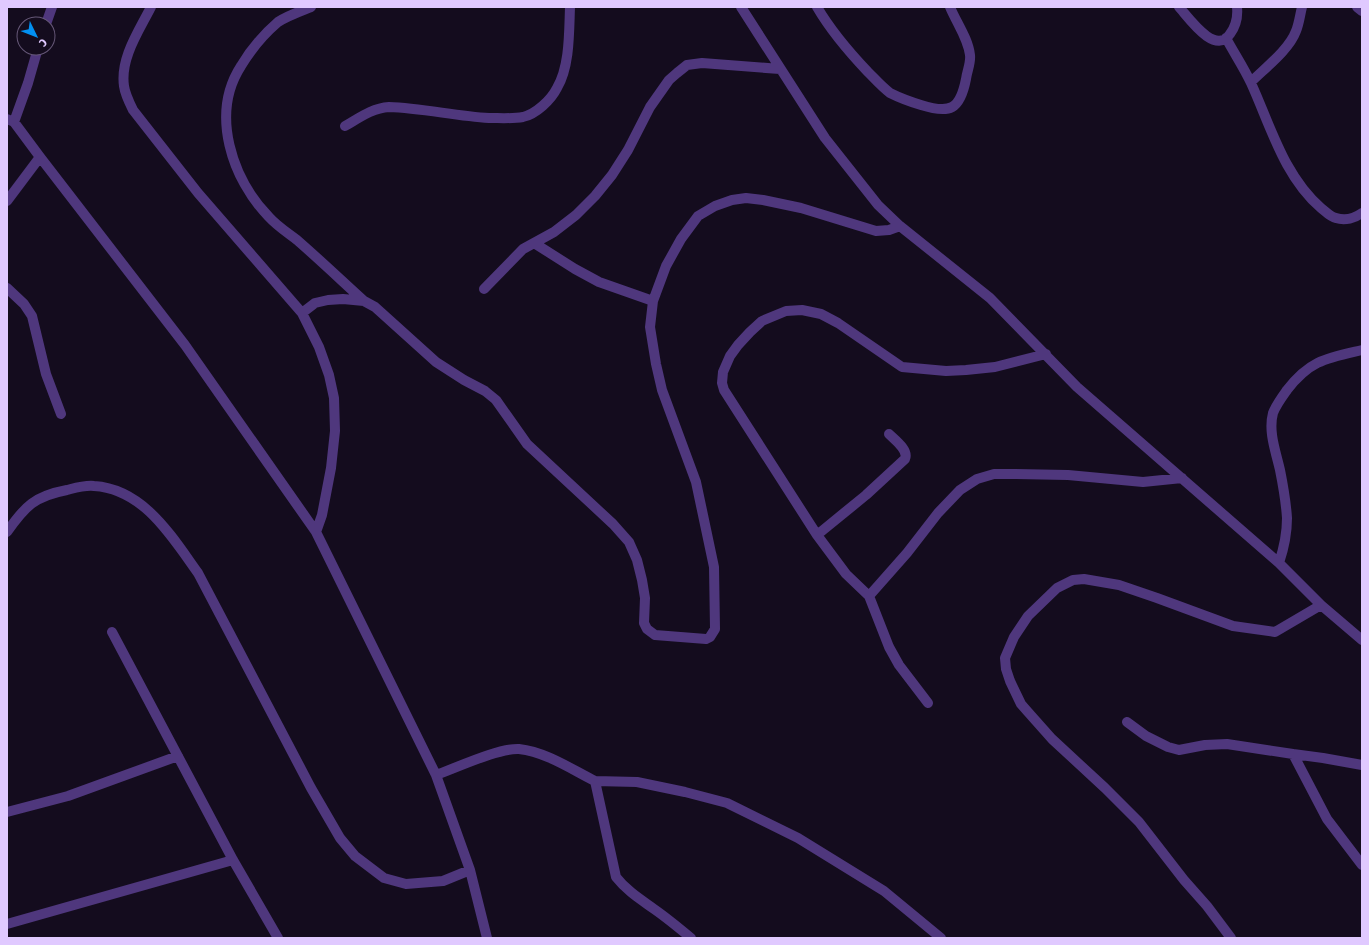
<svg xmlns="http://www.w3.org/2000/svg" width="1369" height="945" viewBox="0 0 1369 945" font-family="'Fira Sans Condensed',sans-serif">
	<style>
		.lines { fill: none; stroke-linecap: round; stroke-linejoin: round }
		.minor { stroke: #4f377d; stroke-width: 10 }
	</style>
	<rect width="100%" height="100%" fill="#140c1e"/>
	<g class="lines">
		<path class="minor" d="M151,7C139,31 120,58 124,86C125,94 129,102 133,110L198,193L302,313
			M311,7C301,11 287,16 278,22C264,34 250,51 241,66C210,114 232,179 269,217C277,226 288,233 297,240C320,260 342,281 364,301
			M741,7L825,138L878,205L900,226L990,298L1077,387L1279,563L1321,605L1362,640
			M817,7C831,31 849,52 868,72C875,79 882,87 890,93C900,98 911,102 921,105C950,114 960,110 966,79C967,71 971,63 970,55C968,38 956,22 950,7
			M1179,7C1189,18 1215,56 1230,34C1236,26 1238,17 1237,7
			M1357,7L1362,11
			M46,24L52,7
			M1226,38C1234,53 1244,68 1251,83C1271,127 1284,176 1321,208C1325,211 1330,217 1336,218C1345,221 1355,218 1362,213
			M1251,82C1265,68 1289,50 1296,31C1299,24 1300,15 1302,7
			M7,119L14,122L40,157L185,345L316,532L436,775L470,870L487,938
			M14,122L28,83L38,48
			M345,126C359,118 372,108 389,107C422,108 455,116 489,118C500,118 512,119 523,117C536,114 551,100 557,88C570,66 569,32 570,7
			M7,201L40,157
			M534,243L575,269L599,282L653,301
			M7,288L24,304L32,316L46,374L61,414
			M484,289L523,249L554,232L576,215L595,196L612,175L628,150L650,107L669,80L677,73L687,65L702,63L780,69
			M7,532C25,506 35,496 67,490C75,488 85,485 94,486C144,489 172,537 198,573L311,788L340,838L355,856L384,878L406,884L443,881L470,870
			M316,532L322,515L331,468L335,431L334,398L329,375L319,347L302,313L315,303L328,300L343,299L364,301L375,307L436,362L464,380L485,391L496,400L527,444L613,524L629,542L637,560L642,580L645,598L644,623L647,629L655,635L706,639L710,637L715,629L714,567L696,482L662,390L656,364L650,327L653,301L666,266L681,239L698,216L715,206L732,200L746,198L763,200L801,208L876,231L889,230L900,226
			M817,535L866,495L905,459C909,450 895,440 889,434
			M1279,563C1284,548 1287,534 1287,518C1286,503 1283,485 1280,470C1276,452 1268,432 1273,413C1276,405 1282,397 1287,390C1310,360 1327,358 1362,350
			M869,596L907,553L938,513L960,490L977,479L994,474H1015L1068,475L1143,482L1182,478
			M112,632L233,860L278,938
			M928,703L899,665L889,647L869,596L846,574L817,535L724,390L722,383L723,372L730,356L738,345L750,332L762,321L786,311L802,310L821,314L838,323L902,367L946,371L966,370L995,367L1046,354
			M1127,722L1146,736L1168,747L1179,750L1205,745L1227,744L1293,754L1327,819L1362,865
			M1293,754L1323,758L1362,765
			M436,775C456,768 498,748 519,749C546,752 571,769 595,781L616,877C627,891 640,899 654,909C667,918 679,928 691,938
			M595,781L637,782L685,792L727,803L798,838L884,891L941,938
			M7,812L68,796L178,756
			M7,924L233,860
			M1231,938L1207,906L1184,880L1139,822L1105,788L1052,739L1028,712L1021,704L1010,681L1006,669L1005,658L1014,637L1028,616L1057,588L1073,580L1084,579L1119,585L1157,598L1233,626L1275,632L1321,605"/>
	</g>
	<rect width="1369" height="945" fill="none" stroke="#e0c9ff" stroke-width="16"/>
	<g transform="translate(36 36) rotate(133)"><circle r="19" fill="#140c1e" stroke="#665878"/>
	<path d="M0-3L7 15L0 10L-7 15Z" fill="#0290f2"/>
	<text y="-6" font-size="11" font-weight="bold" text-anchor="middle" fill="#e0c9ff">С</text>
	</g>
</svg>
